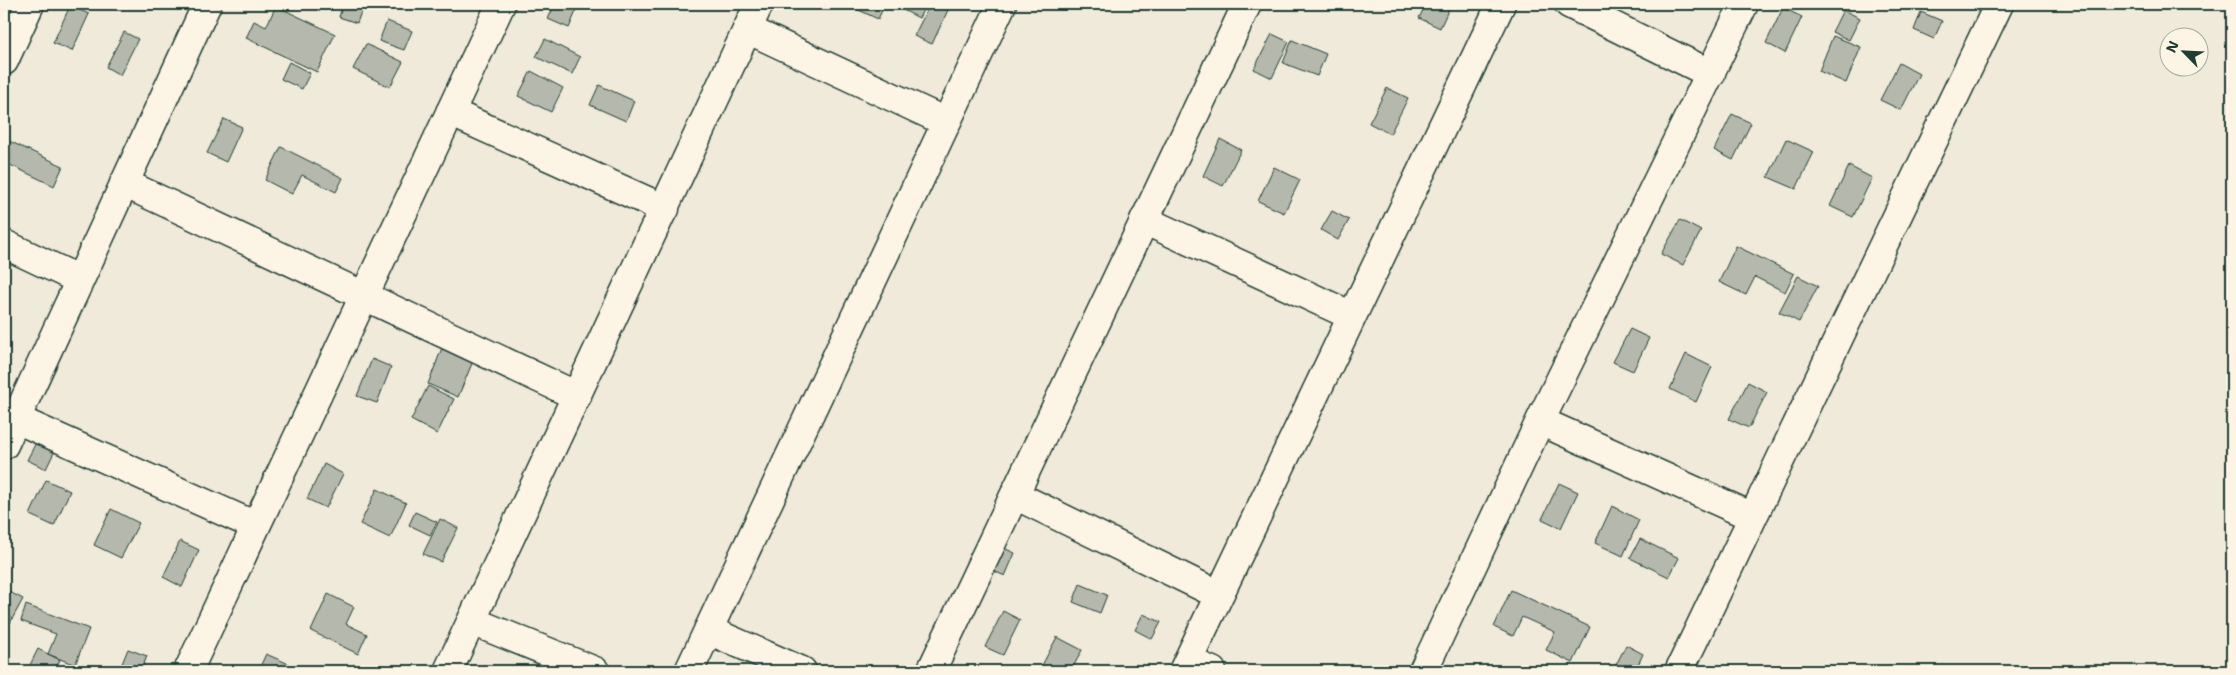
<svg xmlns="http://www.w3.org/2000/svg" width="2236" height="675" viewBox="0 0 2236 675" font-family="'Shantell Sans',sans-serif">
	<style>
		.building { fill: #b5b9ad; stroke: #1f3d34 }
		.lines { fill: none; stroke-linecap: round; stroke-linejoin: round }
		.street-casing { stroke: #1f3d34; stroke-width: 31 }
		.street { stroke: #fcf5e5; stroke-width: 28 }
	</style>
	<rect width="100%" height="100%" fill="#efeada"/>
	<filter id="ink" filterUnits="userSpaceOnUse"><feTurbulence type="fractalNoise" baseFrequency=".02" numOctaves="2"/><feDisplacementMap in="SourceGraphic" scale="10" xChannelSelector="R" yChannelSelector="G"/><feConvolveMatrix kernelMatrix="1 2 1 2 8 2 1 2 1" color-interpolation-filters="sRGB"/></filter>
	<g filter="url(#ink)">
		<path class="building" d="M343,4L363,6L357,23L339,17Z
			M555,4H564L577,9L569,28L548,19Z
			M851,4H885L878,19L850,6Z
			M891,4H926L919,18Z
			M930,4H936L948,10L932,44L914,36Z
			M1426,4H1451L1440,28L1419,18Z
			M70,6L89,14L72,51L53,43Z
			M276,6L335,34L317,72L246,38L254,21L266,27Z
			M1783,8L1802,17L1785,53L1766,43Z
			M1843,10L1860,18L1849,40L1832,32Z
			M1921,12L1942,21L1934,39L1914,30Z
			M387,21L412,31L404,50L379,41Z
			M124,32L138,39L120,75L106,67Z
			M1272,34L1289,42L1272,78L1254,69Z
			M1833,36L1861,47L1846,83L1819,71Z
			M545,39L580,57L572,74L536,57Z
			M1292,40L1326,54L1317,76L1283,63Z
			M366,44L403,62L390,87L353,69Z
			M289,62L310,73L302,89L281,79Z
			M1899,63L1919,74L1901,110L1880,100Z
			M531,71L563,88L551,112L518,96Z
			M599,85L634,101L626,121L590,105Z
			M1387,88L1408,98L1390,134L1369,123Z
			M1732,114L1751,123L1733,160L1714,150Z
			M224,119L242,127L226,162L207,153Z
			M1220,139L1241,150L1223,186L1203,176Z
			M1786,139L1814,152L1796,189L1768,177Z
			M9,141L63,166L54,186L4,162V152Z
			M281,147L343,178L336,192L302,175L292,194L265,180Z
			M1849,166L1872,178L1853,217L1830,206Z
			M1274,167L1300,180L1284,213L1258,201Z
			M1332,211L1349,220L1338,240L1321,230Z
			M1680,220L1701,231L1683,265L1661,254Z
			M1736,246L1794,274L1785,292L1755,277L1746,295L1719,282Z
			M1798,276L1818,286L1799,322L1779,312Z
			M1630,329L1649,338L1633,371L1613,362Z
			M442,348L473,361L458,397L428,384Z
			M1686,354L1712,367L1696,402L1670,389Z
			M372,359L391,367L377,403L357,396Z
			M1748,382L1767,392L1749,428L1729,419Z
			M428,386L454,399L437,434L411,420Z
			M42,431L60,440L46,469L27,460Z
			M324,464L343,474L326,508L307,499Z
			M46,480L70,491L54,526L30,515Z
			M1559,483L1578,492L1561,528L1542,519Z
			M377,489L406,503L390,538L360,524Z
			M1612,506L1639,520L1623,556L1595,543Z
			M111,509L139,523L121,558L94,545Z
			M415,512L437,522L430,535L409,525Z
			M440,519L458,528L441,562L423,554Z
			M1640,539L1679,558L1669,577L1630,558Z
			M180,541L199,550L182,587L163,577Z
			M999,546L1015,553L1005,576L989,569Z
			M1080,584L1107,595L1100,613L1073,602Z
			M4,589L23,599L4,634Z
			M1511,590L1590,627L1573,663L1546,650L1555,632L1522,617L1513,636L1494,627Z
			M328,594L354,607L346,624L367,634L358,654L311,631Z
			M26,605L89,629L75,665L48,654L56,634L21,621Z
			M1003,611L1020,620L1003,655L985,647Z
			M1143,614L1161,622L1152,639L1135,630Z
			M1057,637L1082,650L1071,671H1039Z
			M1626,645L1643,654L1635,671H1613Z
			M38,649L60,660L54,671H27Z
			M128,649L147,656L141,671H119Z
			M266,654L289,664L286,671H258Z"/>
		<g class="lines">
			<g class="street-casing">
				<path id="street" d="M1569,4L1711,74
					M747,29L946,122
					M4,61L30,4
					M450,112L665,209
					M124,183L577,396
					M1144,220L1352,316
					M4,244L80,280
					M16,419L256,526
					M1540,421L1753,517
					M4,445L207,4
					M1015,495L1219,595
					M472,621L595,671
					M708,630L802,671
					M1188,661L1212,671
					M188,671L501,4
					M448,671L759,4
					M689,671L1002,4
					M931,671L1247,4
					M1183,671L1501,4
					M1423,671L1540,421L1744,4
					M1679,671L1999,4"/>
			</g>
			<use href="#street" class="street"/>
		</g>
	</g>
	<rect width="2236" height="675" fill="none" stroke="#fcf5e5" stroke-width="20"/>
	<rect x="10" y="10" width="2216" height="655" fill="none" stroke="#1f3d34" stroke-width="2" filter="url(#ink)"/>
	<g transform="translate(2184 52) rotate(294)"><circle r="24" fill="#fcf5e5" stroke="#a4ab9e"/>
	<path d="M0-4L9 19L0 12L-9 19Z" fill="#1f3d34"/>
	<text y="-8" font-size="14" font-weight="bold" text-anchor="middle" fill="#1f3d34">N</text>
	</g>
</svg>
